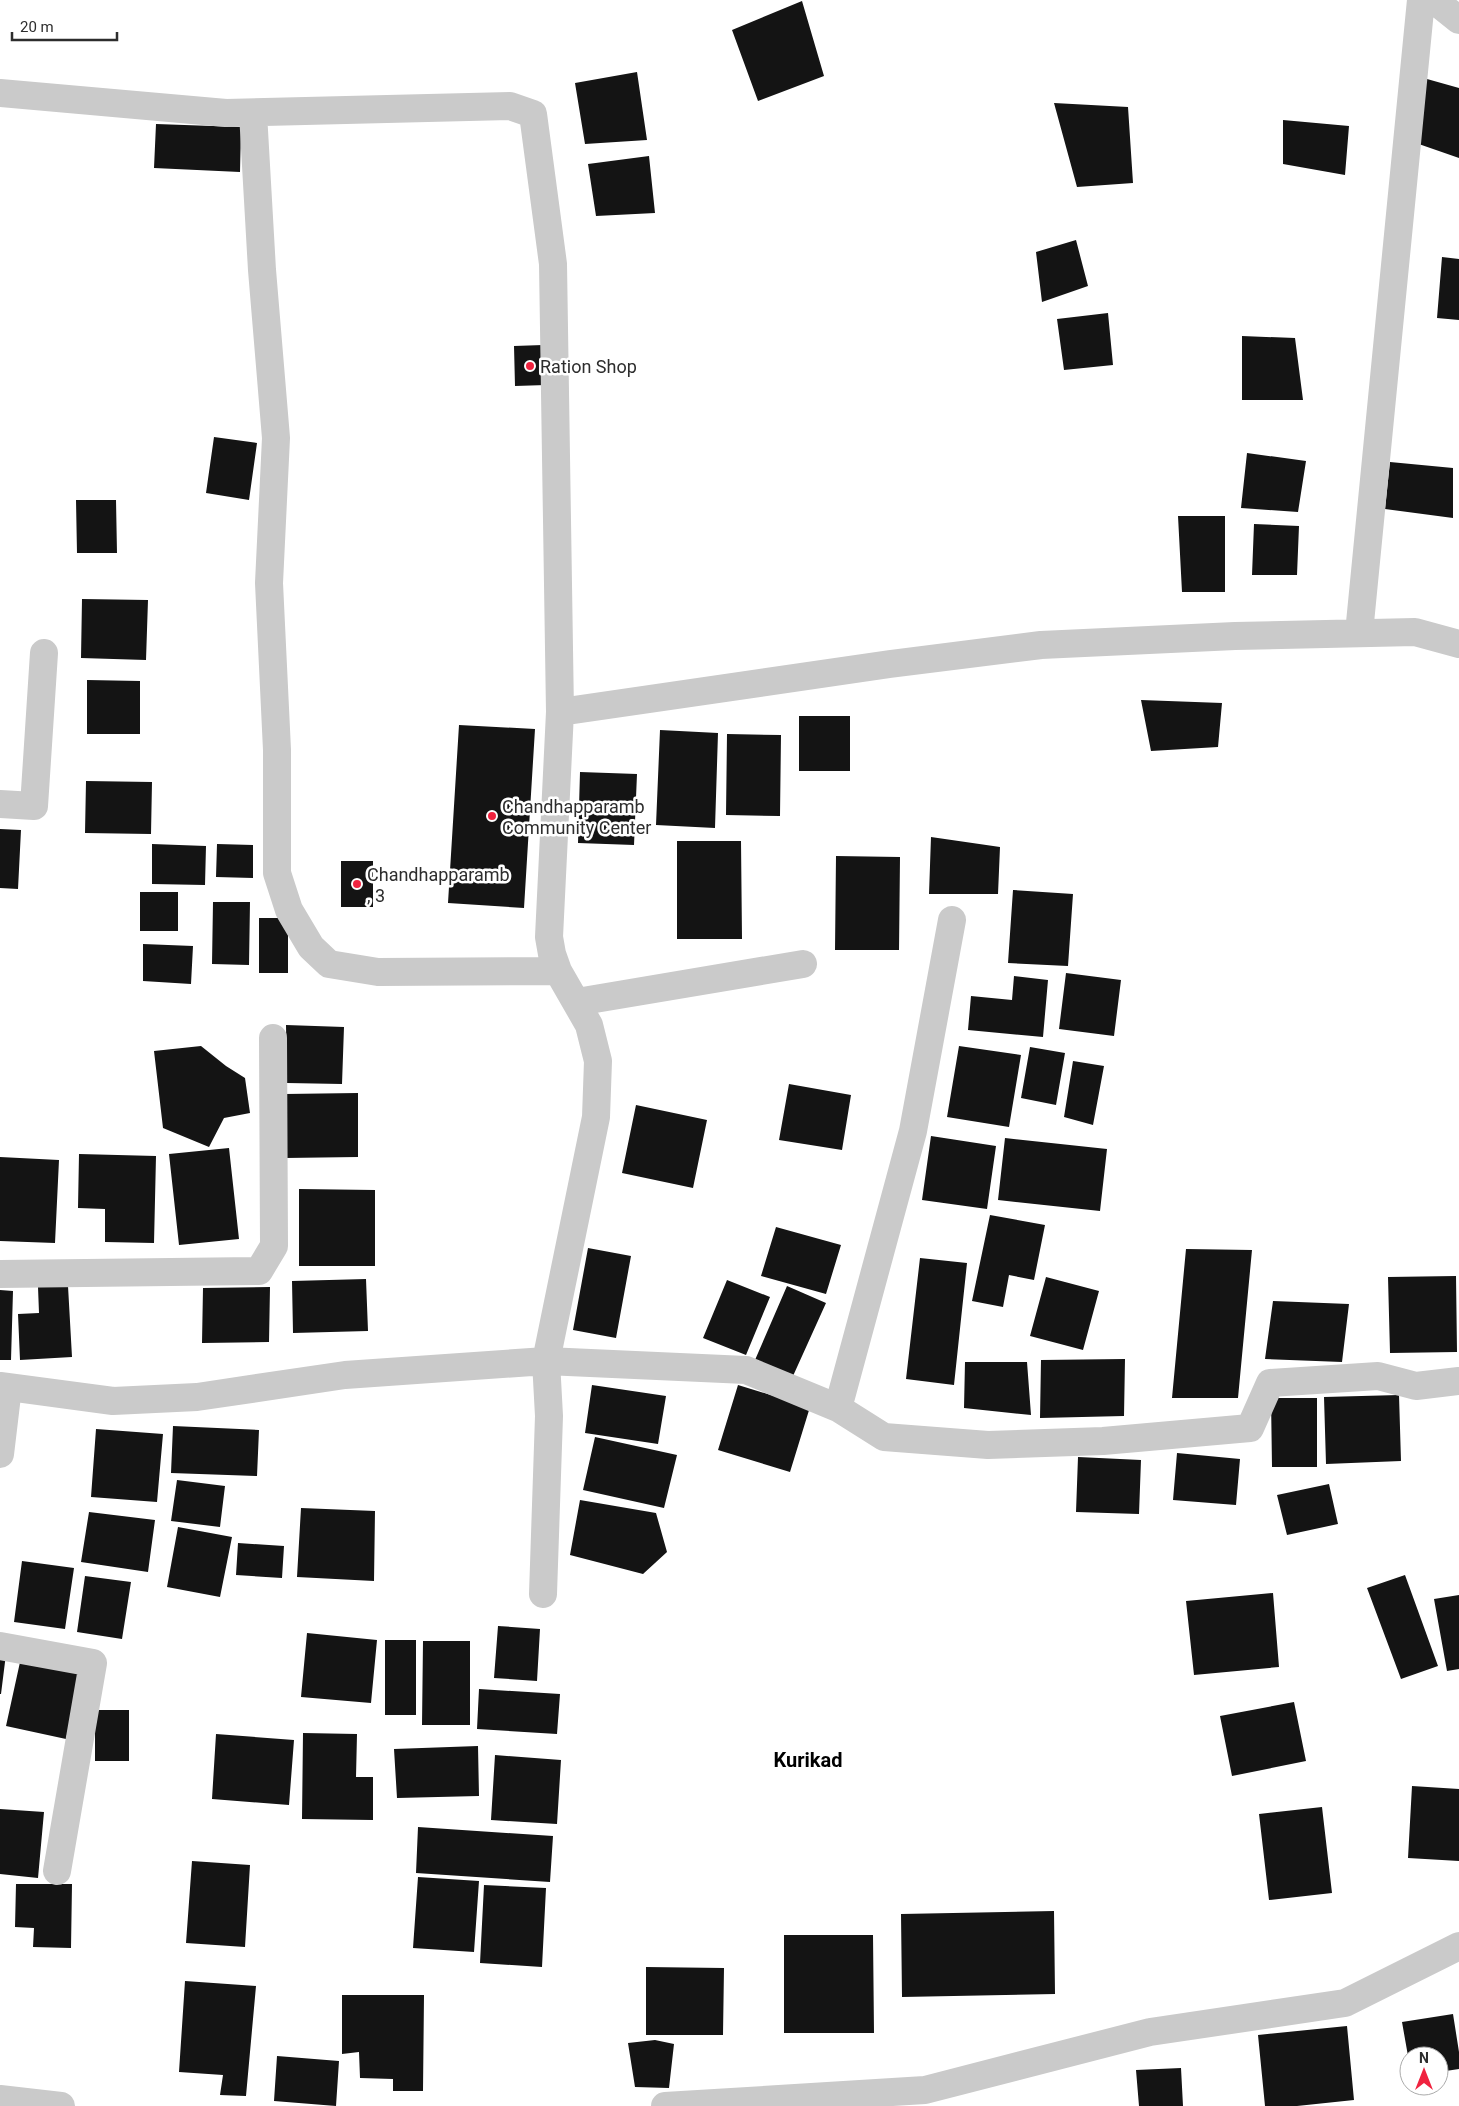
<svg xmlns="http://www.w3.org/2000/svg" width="1459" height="2106" viewBox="0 0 1459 2106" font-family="Roboto,sans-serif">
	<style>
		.building { fill: #141414 }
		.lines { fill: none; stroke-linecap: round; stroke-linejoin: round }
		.minor { stroke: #cacaca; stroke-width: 28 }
		.poi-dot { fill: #f0233f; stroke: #fff; stroke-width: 2 }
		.labels { text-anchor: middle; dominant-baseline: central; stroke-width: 5; stroke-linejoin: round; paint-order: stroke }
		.poi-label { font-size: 18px; fill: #2d2d2d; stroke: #fff; text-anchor: start }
		.quarter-label { font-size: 20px; font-weight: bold; fill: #000; stroke: #fff }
	</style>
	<rect width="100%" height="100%" fill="#fff"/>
	<path class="building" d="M802,1L824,76L758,101L732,30Z
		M637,72L647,140L585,144L575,83Z
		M1427,79L1459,88V158L1413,142Z
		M1054,103L1128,107L1133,183L1077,187Z
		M1283,120L1349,126L1345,175L1283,164Z
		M156,124L241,127L240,172L154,168Z
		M649,156L655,213L596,216L588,164Z
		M1076,240L1088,286L1042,302L1036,252Z
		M1442,257L1459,259V320L1437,318Z
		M1108,313L1113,365L1064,370L1057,319Z
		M1242,336L1295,338L1303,400H1242Z
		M543,345L546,385L515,386L514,346Z
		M214,437L257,443L249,500L206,493Z
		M1247,453L1306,461L1298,512L1241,508Z
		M1390,462L1453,468V518L1385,509Z
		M76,500H116L117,553H77Z
		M1178,516H1225V592H1182Z
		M1254,524L1299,526L1297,575H1252Z
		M82,599L148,600L146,660L81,658Z
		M87,680L140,681V734H87Z
		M1141,700L1222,703L1218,747L1151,751Z
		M799,716H850V771H799Z
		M459,725L535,729L524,908L448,903Z
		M660,730L718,733L715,828L656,825Z
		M727,734L781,735L780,816L726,815Z
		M580,772L637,774L634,845L578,843Z
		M86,781L152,782L151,834L85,833Z
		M0,829L21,830L18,889L0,888Z
		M931,837L1000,847L998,894H929Z
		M677,841H741L742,939H677Z
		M152,844L206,846L205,885L152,884Z
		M217,844L253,845V878L216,877Z
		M836,856L900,857L899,950H835Z
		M341,861H373V907H341Z
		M1013,890L1073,894L1068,966L1008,963Z
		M140,892H178V931H140Z
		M213,902H250L249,965L212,964Z
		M259,918H288V973H259Z
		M143,944L193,946L191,984L143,981Z
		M1066,973L1121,980L1114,1036L1059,1029Z
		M1014,976L1048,980L1043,1037L968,1030L971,996L1012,1000Z
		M286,1025L344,1027L342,1084L287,1083Z
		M201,1046L226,1066L245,1078L250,1113L224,1118L209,1147L163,1128L154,1051Z
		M959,1046L1021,1055L1009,1127L947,1117Z
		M1030,1047L1065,1053L1056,1105L1021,1098Z
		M1073,1061L1104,1066L1093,1125L1064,1117Z
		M789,1084L851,1095L842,1150L779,1140Z
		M358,1093V1157L285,1158V1094Z
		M636,1105L707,1120L693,1188L622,1173Z
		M931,1136L996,1146L987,1209L922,1200Z
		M1005,1138L1107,1149L1100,1211L998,1200Z
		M229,1148L239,1239L179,1245L169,1154Z
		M79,1154L156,1156L154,1243L105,1242V1209L78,1208Z
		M0,1157L59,1160L55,1243L0,1241Z
		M299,1189L375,1190V1266H299Z
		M990,1215L1045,1225L1034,1280L1009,1275L1003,1307L972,1301Z
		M776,1227L841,1245L826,1294L761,1276Z
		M588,1248L631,1256L616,1338L573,1330Z
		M1186,1249L1252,1250L1238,1398H1172Z
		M920,1258L967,1263L954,1385L906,1379Z
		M1456,1276L1457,1352L1390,1353L1388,1277Z
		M1046,1277L1099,1291L1083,1350L1030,1336Z
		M366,1279L368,1331L293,1333L292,1281Z
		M727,1280L770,1297L746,1355L703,1338Z
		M68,1286L72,1357L20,1360L18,1314L39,1313L38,1287Z
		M787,1286L826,1303L793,1376L755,1360Z
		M270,1287L269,1342L202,1343L203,1288Z
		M0,1290L13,1291L11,1360H0Z
		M1273,1301L1349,1304L1342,1362L1265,1359Z
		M1125,1359L1124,1416L1040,1418L1041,1360Z
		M965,1362H1027L1031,1415L964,1408Z
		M592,1385L666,1396L658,1444L585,1433Z
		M738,1385L810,1407L790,1472L718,1450Z
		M1399,1395L1401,1461L1326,1464L1324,1397Z
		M1271,1398H1317V1467H1272Z
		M173,1426L259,1430L257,1476L171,1473Z
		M96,1429L163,1434L157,1502L91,1497Z
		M595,1437L677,1455L664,1508L583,1490Z
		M1177,1453L1240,1459L1236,1505L1173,1500Z
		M1078,1457L1141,1460L1139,1514L1076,1512Z
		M177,1480L225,1486L220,1527L171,1521Z
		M1329,1484L1338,1524L1287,1535L1277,1495Z
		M580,1500L656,1513L667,1552L643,1574L570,1555Z
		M301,1508L375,1511L374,1581L297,1577Z
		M89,1512L155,1520L148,1572L81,1562Z
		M178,1527L232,1537L220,1597L167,1587Z
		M238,1543L284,1546L282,1578L236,1575Z
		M22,1561L74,1568L65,1629L14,1622Z
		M1405,1575L1438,1666L1401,1679L1367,1588Z
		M85,1576L131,1582L122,1639L77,1632Z
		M1273,1593L1279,1667L1194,1675L1186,1601Z
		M1459,1595V1669L1447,1671L1434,1599Z
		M498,1626L540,1629L537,1681L494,1678Z
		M307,1633L377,1640L371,1703L301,1697Z
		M385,1640H416V1715H385Z
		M423,1641H470V1725H422Z
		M0,1653L6,1654L1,1694H0Z
		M22,1653L82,1667L66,1739L6,1726Z
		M479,1689L560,1694L557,1734L477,1729Z
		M1294,1702L1306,1761L1232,1776L1220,1716Z
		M95,1710H129V1761H95Z
		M303,1733L357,1734L356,1777H373V1820L302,1819Z
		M216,1734L294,1740L289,1805L212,1799Z
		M478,1746L479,1796L397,1798L394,1749Z
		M495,1755L561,1760L557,1824L491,1820Z
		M1412,1786L1459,1789V1861L1408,1858Z
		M1322,1807L1332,1893L1269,1900L1259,1814Z
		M0,1809L44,1812L38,1878L0,1874Z
		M418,1827L553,1836L550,1882L416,1873Z
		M192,1861L250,1865L245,1947L186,1943Z
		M418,1877L479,1881L474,1952L413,1948Z
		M16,1884H72L71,1948L33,1947L34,1928L15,1927Z
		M484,1885L546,1888L542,1967L480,1963Z
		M1054,1911L1055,1994L902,1997L901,1914Z
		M784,1935H873L874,2033H784Z
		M646,1967L724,1968L723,2035H646Z
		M185,1981L256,1986L246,2096L220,2095L223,2075L179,2072Z
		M342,1995H424L423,2091H393V2079L360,2078L359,2052L342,2054Z
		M1453,2014L1459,2052V2069L1439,2072V2056H1408L1402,2022Z
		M1347,2026L1354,2100L1297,2106H1265L1258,2035Z
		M655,2040L674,2044L669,2088L635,2087L628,2043Z
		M277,2056L339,2061L336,2106L274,2101Z
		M1181,2068L1183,2106H1139L1136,2070Z"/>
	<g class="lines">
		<path class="minor" d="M1434,0L1459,20
			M0,93L226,113L510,106L533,114L553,264L560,712L549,937L552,954L558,971L589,1025L598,1061L596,1117L546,1361L345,1375L197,1397L113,1401L0,1386
			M253,113L262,270L276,438L269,583L277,750V873L289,910L311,947L329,964L378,972L558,971
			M1359,633L1421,0
			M560,712L890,664L1041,645L1235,636L1415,632L1459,644
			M0,804L34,806L44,653
			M577,1002L803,964
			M0,1274L259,1271L274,1246L273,1038
			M838,1408L913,1131L952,920
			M0,1454L8,1387
			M543,1594L549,1416L546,1361L746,1370L838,1408L884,1437L988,1445L1103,1441L1250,1428L1270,1383L1378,1376L1416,1386L1459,1381
			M0,1646L93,1663L57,1871
			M0,2099L61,2106
			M665,2106L925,2090L1150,2032L1345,2003L1459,1946"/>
	</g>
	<g class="poi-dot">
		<circle cx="530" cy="366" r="5"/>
		<circle cx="492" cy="816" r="5"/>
		<circle cx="357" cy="884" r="5"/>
	</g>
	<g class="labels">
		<g class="poi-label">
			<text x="540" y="366">Ration Shop</text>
			<text x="502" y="806">Chandhapparamb<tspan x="502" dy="21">Community Center</tspan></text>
			<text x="367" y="874">Chandhapparamb<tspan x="367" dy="21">, 3</tspan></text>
		</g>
		<g class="quarter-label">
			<text x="808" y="1760">Kurikad</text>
		</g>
	</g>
	<g transform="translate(1424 2071)"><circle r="24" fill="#ffffff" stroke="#ababab"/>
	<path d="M0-4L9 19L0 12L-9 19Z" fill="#f0233f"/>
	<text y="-8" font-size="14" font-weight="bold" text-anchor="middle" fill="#2d2d2d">N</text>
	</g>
	<path d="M12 32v8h105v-8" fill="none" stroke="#2d2d2d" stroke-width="2.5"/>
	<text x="20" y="32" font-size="15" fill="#2d2d2d" stroke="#ffffff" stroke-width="4" paint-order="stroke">20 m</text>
</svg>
